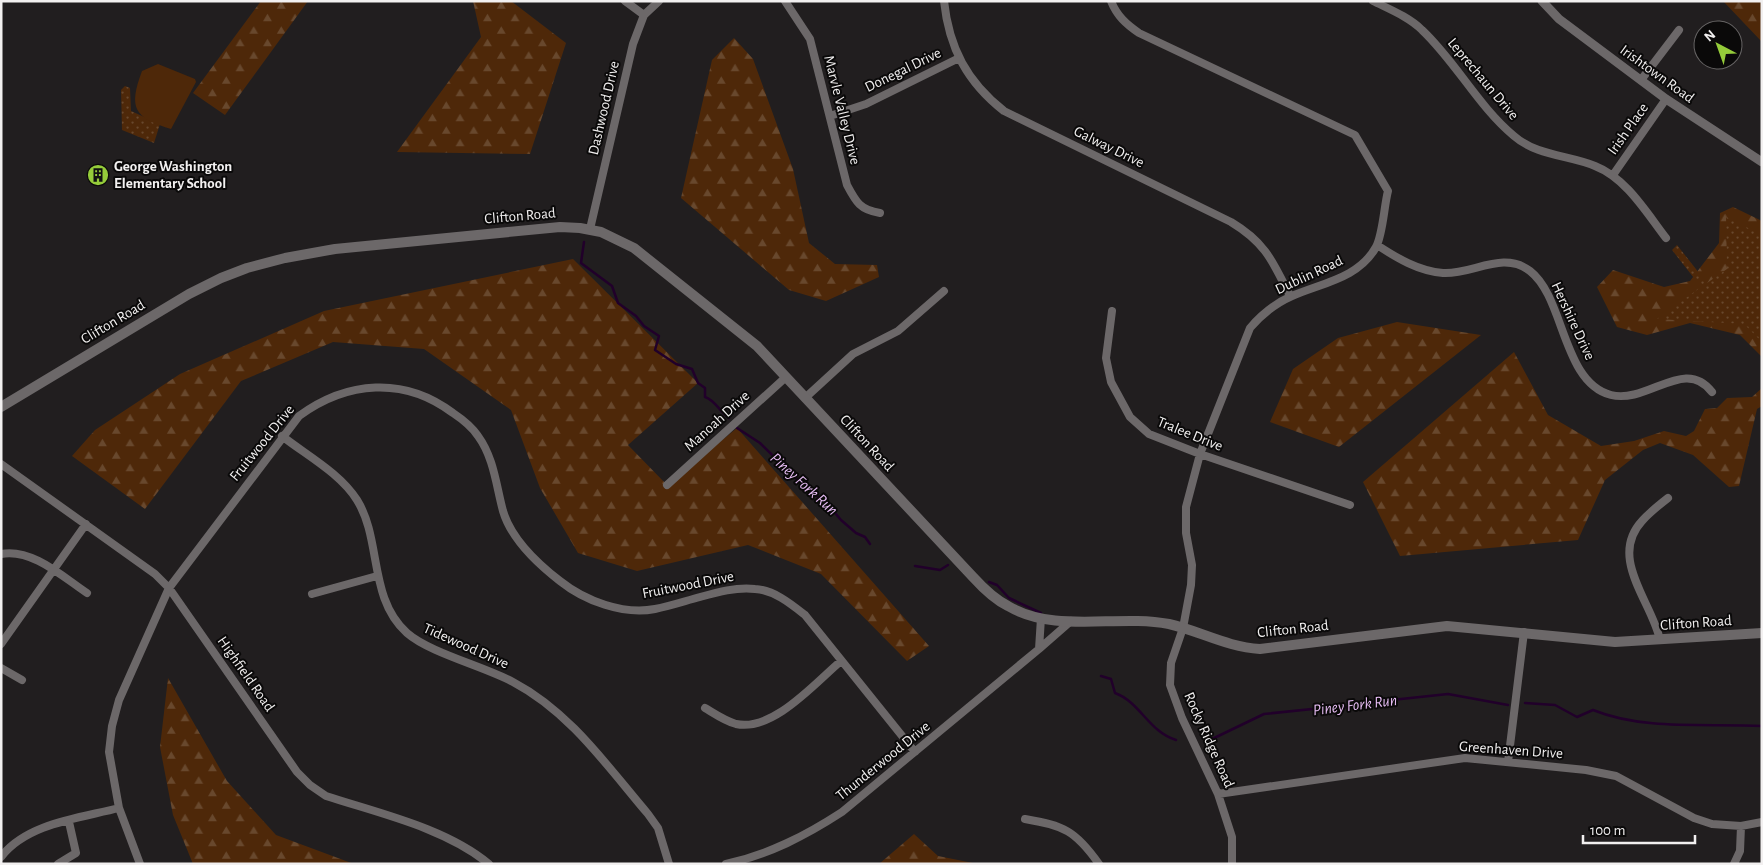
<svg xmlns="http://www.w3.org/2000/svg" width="1763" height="865" viewBox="0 0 1763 865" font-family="'Alegreya Sans',sans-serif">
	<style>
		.forest { fill: url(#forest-firs) }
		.park { fill: url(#park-dots) }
		.pitch { fill: #4e2809 }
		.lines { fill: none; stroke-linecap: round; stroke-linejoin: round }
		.stream { stroke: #21002a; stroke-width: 2.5 }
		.minor { stroke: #6c6869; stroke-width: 8 }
		.tertiary { stroke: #6c6869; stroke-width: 9 }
		.secondary { stroke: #6c6869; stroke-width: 10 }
		.labels { text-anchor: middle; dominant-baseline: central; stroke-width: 4; stroke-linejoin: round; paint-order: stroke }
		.street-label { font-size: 15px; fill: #f2f0f0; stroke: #0a0909 }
		.poi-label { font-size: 15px; font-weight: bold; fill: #f2f0f0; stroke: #0a0909; text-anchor: start }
		.water-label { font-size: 16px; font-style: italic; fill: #e7bdf4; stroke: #0a0909 }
	</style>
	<defs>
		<pattern id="forest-firs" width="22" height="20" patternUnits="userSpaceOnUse" patternTransform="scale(1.25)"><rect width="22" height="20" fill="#4e2809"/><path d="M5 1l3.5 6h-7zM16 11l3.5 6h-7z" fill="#68482d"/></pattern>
		<pattern id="park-dots" width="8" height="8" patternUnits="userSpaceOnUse" patternTransform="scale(1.25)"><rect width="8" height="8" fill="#4e2809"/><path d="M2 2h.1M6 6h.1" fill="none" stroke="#68482d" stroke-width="1.8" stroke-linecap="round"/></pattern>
	</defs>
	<rect width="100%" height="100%" fill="#211e1f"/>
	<path class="forest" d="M261,1H308L225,115L193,93Z
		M473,1H511L566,43L530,154L397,152L481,37Z
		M1723,1H1762V42Z
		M734,38L753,59L793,169L809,243L835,264L877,265L879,277L826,301L789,290L681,198L712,60Z
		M1733,207L1762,221V357L1740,335L1690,323L1647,335L1617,327L1597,287L1613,270L1664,287L1690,281L1719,243L1720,213Z
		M573,259L698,383L628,445L667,485L737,428L929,646L907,661L821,574L748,545L637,571L578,553L540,488L511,410L424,349L333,342L241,381L145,509L72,456L95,430L180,374L324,311Z
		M1397,322L1481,335L1339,447L1270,422L1293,369L1338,338Z
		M1514,352L1548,415L1601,446L1634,441L1664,431L1686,436L1694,431L1705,409L1717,408L1727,398L1752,397L1762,388V406L1757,409L1739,486L1729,487L1693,455L1660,443L1643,450L1605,480L1578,540L1400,556L1363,482Z
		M168,678L227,781L276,835L354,864H193L173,815L160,747Z
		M914,834L938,856L978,864H879Z"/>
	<path class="park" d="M125,86L130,88L131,111L160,124L154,143L122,130L121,90Z
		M1726,217L1762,235V342L1744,324L1657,319L1701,287L1672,250L1677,245L1707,283L1727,269Z"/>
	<path class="pitch" d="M158,64L195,79L196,82L171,129C134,118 128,108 142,71Z"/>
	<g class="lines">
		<path class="stream" d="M584,242L581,263L612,286L618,303L636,316L644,326L659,336L655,350L676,364L692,369L698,383L705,388V397C715,400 720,412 729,418
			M737,428L760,443L811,493L824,500L841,520L856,533L865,537L870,544
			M915,566L940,570L948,565
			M989,582L997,585L1009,598L1041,613
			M1101,676L1111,679L1115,693C1140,702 1149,732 1176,740
			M1525,703L1555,705L1577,717L1593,710C1645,731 1707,723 1762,726
			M1208,741L1264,714L1322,708L1358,707L1373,702L1448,694L1508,705"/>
		<path class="minor" d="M625,1L644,15
			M785,1L810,39L847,185C856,202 860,210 880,213
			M944,1C949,48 967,82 1004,111L1231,222C1266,243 1273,262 1290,296
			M1111,1C1117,16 1126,24 1139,33L1355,135L1388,191C1384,206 1383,234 1376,247C1359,278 1322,283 1292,296C1276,303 1262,314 1250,328L1200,454L1186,507V533L1192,565L1191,585L1183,628L1171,663L1170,685L1182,718L1218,794L1232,837V864
			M1373,1C1389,9 1409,17 1422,30C1456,62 1478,106 1514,136C1537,156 1568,155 1595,166C1626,178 1646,212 1666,238
			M1641,80L1679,30
			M830,116L866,104L959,58
			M1613,175L1666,99
			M590,229L633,44L644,15L659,1
			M1377,245C1397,258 1418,271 1443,273C1472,275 1503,250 1530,271C1565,298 1562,382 1611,395C1648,404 1685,356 1712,392
			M1112,311L1106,358L1111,382L1130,417L1149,434L1200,454L1350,505
			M805,398L853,354L898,331L944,291
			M282,436C306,455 340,473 357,500C382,540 368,598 407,633C430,653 483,666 513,682C570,712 607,766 648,814L658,828L669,864
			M1,464L155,574L169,588L297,772L310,785L326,796C378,813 446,828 489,864
			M667,485L786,377
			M1,554C32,548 63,577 87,593
			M312,594L377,576
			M1660,640C1652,602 1608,558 1642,521C1649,513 1659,505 1668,498
			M1,644L86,524
			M1039,649L1071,621
			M1,668L22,680
			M705,708C715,714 725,721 736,724C773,732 815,683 841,661
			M1508,762L1524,632
			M1218,794L1465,758L1586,770L1616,776L1694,818L1712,824L1741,826L1762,822
			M1025,819C1064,826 1075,830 1099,864
			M1,857C27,823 81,818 119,808
			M58,864L76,853L69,822
			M140,864L119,808L109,752L112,726L119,700L169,588L299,416C347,381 404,376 453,413C462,419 472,427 478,436C494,458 496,485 503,511C511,538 538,564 560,581C585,601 623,615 655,609C670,606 685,601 700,597C718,592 736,587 755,589C774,590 791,604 805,615L915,752
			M726,864C770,854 805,836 842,812L1039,649L1041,618
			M1734,864L1740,851L1741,826"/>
		<path class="tertiary" d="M1542,1L1559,19L1666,99L1762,162"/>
		<path class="secondary" d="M1,407L189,294L221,278L247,268L285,258L335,249L560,227L580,228L601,232L634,248L757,346L973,577C983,588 994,599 1008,606C1056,634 1116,614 1169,624C1200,631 1227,647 1260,649L1447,626L1615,642L1762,633"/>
	</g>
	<defs>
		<g id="building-disc" transform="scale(1.125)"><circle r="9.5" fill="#95cc3a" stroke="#0a0909"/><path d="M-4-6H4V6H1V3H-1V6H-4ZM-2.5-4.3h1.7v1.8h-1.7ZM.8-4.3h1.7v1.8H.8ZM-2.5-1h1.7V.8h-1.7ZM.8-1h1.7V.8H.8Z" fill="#111"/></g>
	</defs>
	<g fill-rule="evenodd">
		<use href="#building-disc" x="98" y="175"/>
	</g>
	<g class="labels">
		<g class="street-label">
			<text transform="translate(903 70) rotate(-26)">Donegal Drive</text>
			<text transform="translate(1657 74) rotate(36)">Irishtown Road</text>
			<text transform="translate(1483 79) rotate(50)">Leprechaun Drive</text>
			<text transform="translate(604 108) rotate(-77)">Dashwood Drive</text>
			<text transform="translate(842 110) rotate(76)">Marvle Valley Drive</text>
			<text transform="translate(1628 129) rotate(-55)">Irish Place</text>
			<text transform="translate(1109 147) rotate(26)">Galway Drive</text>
			<text transform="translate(520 216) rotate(-5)">Clifton Road</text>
			<text transform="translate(1309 275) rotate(-25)">Dublin Road</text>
			<text transform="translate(1573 321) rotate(65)">Hershire Drive</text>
			<text transform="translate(113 322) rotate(-31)">Clifton Road</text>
			<text transform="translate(717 421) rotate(-42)">Manoah Drive</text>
			<text transform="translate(1190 434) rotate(22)">Tralee Drive</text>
			<text transform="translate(262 443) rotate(-51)">Fruitwood Drive</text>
			<text transform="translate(867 443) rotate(47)">Clifton Road</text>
			<text transform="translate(688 585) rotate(-11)">Fruitwood Drive</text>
			<text transform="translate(1696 623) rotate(-4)">Clifton Road</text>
			<text transform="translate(1293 629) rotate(-6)">Clifton Road</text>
			<text transform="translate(466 646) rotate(24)">Tidewood Drive</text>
			<text transform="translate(246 674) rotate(55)">Highfield Road</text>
			<text transform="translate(1209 740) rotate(66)">Rocky Ridge Road</text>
			<text transform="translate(1511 750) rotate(4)">Greenhaven Drive</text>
			<text transform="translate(883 761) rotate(-39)">Thunderwood Drive</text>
		</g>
		<g class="poi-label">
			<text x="114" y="166">George Washington<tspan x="114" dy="17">Elementary School</tspan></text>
		</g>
		<g class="water-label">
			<text transform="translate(804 484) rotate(42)">Piney Fork Run</text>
			<text transform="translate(1355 705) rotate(-7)">Piney Fork Run</text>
		</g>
	</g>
	<rect width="1763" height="865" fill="none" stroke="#f2f0f0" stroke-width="5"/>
	<g transform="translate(1718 45) rotate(319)"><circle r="24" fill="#0a0909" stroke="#676565"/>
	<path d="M0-4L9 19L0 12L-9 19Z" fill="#95cc3a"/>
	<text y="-8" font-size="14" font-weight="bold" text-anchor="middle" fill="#f2f0f0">N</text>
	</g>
	<path d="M1583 835v8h112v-8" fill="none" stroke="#f2f0f0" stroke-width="2.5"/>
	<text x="1590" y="835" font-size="15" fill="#f2f0f0" stroke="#0a0909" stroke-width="4" paint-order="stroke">100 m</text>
</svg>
